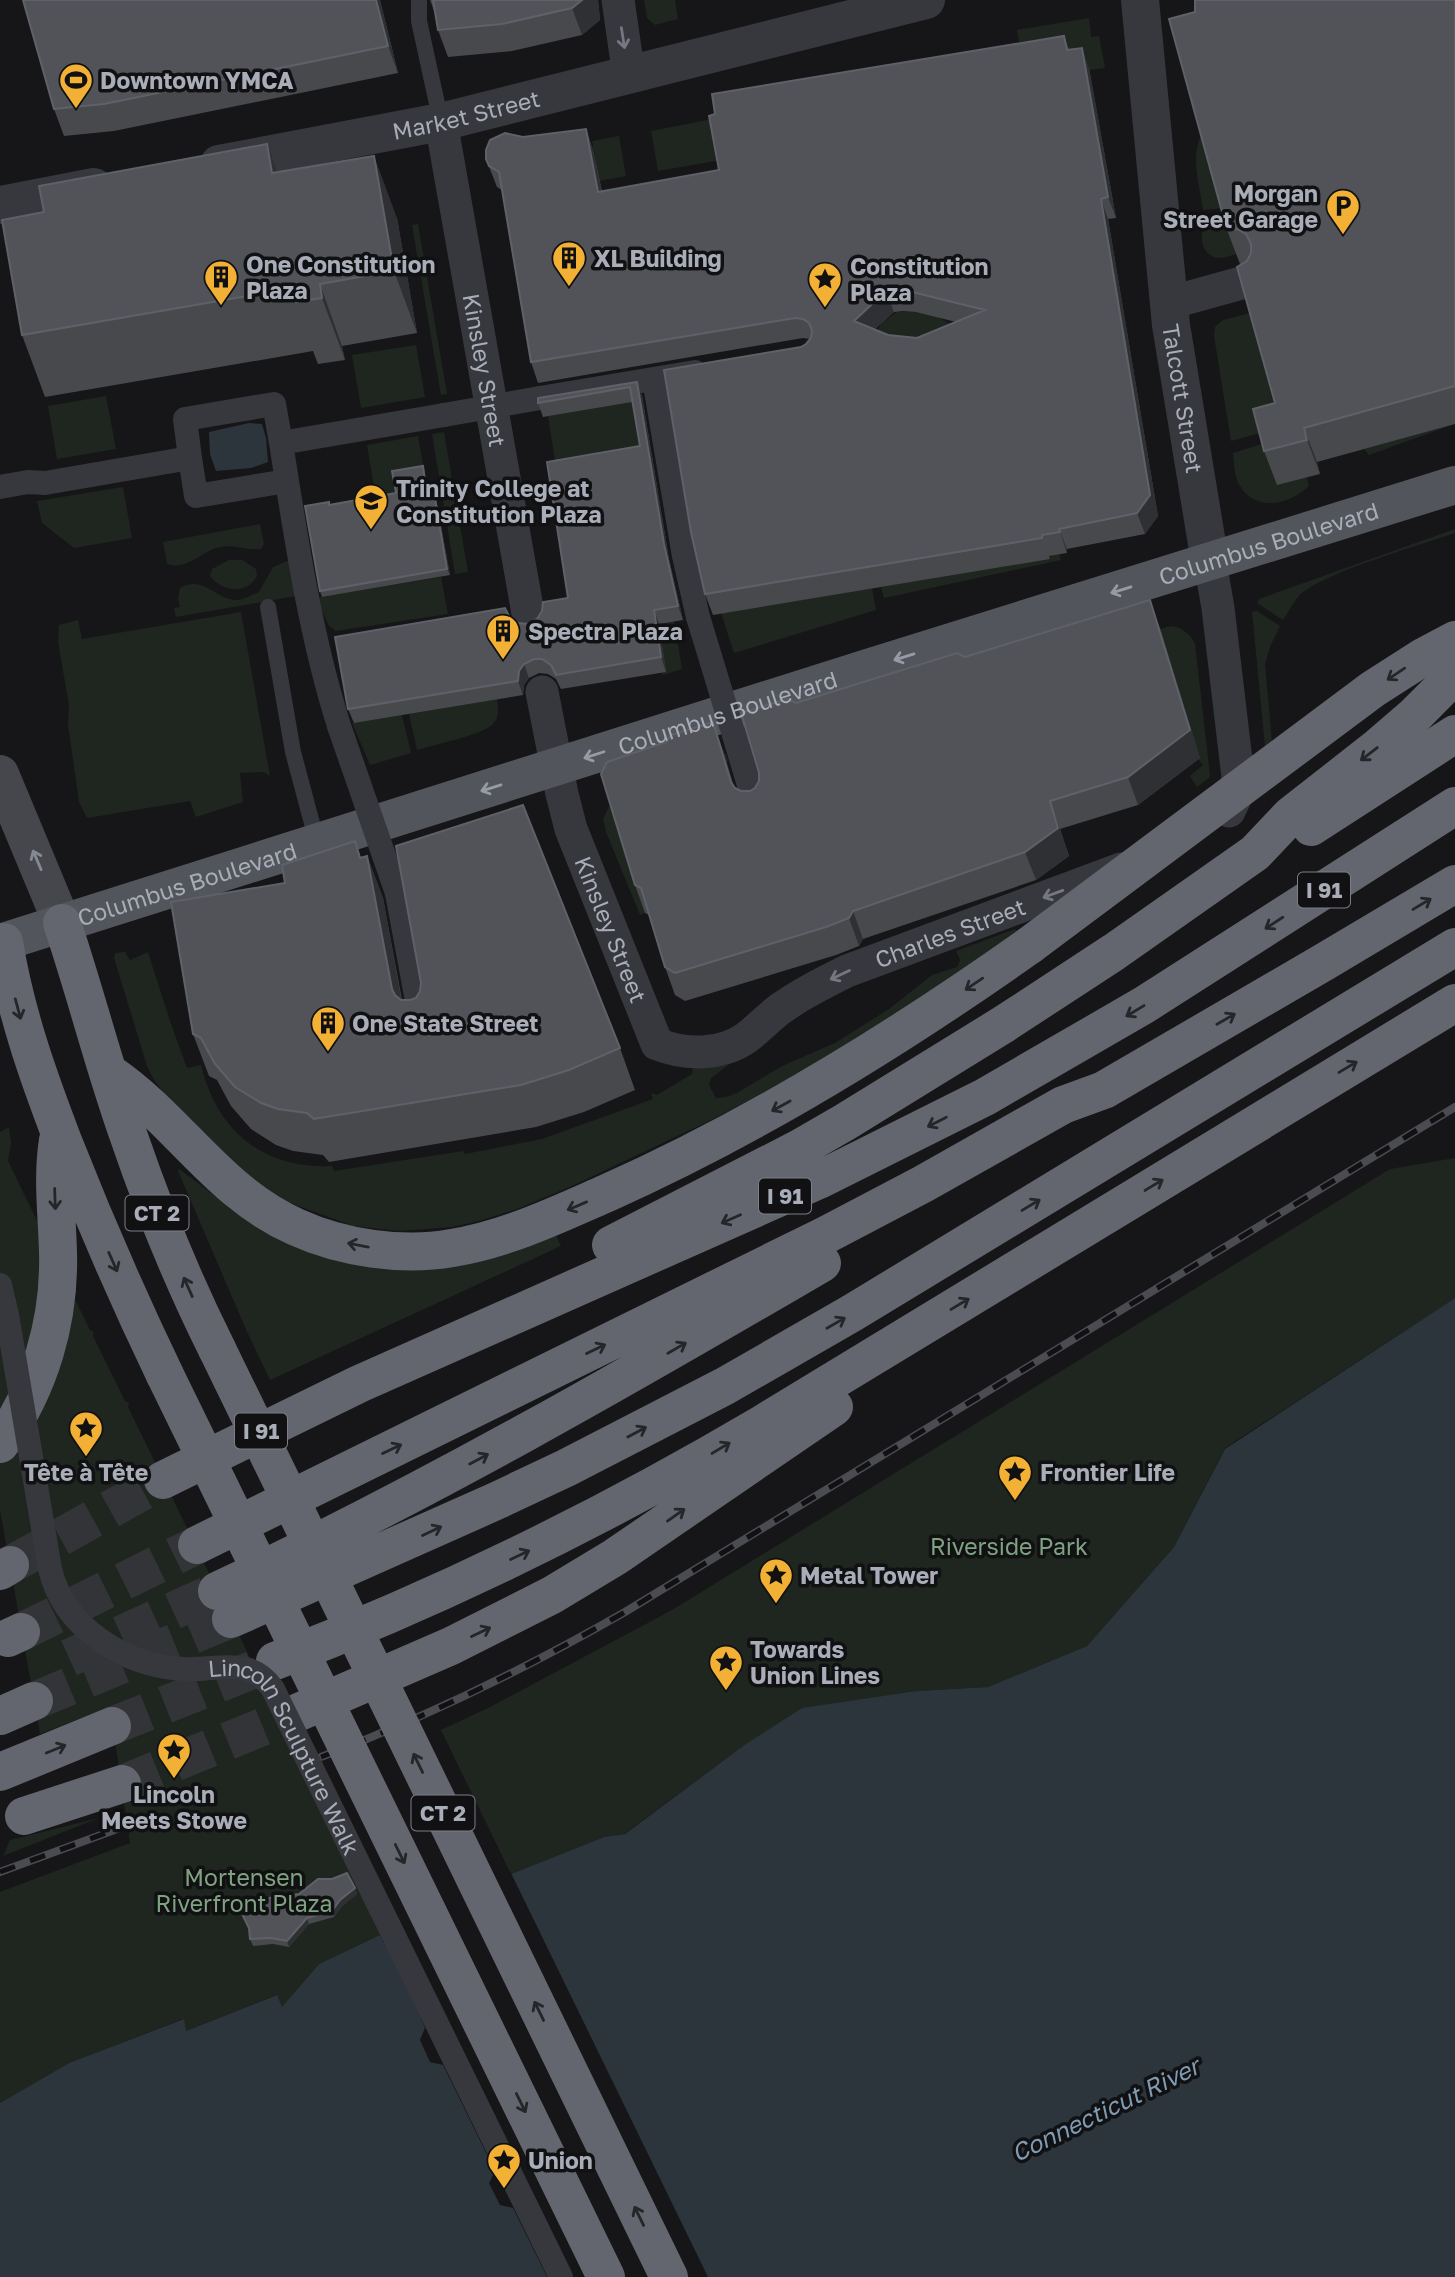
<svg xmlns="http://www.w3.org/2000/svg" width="1455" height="2277" viewBox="0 0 1455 2277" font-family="'Golos Text',sans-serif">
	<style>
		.green { fill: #1e261f }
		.water { fill: #2c353c }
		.pier { fill: #161618 }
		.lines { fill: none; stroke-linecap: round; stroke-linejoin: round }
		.motorway-tunnel { stroke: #333438; stroke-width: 38; stroke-dasharray: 38 19; stroke-linecap: butt }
		.service { stroke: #37383d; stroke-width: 16 }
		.pedestrian { stroke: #37383d; stroke-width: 24 }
		.minor { stroke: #37383d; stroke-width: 33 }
		.tertiary { stroke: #37383d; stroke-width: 38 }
		.secondary { stroke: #45474d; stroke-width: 38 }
		.primary { stroke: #53555c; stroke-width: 38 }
		.motorway { stroke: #63666e; stroke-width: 38 }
		.rail-casing { stroke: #4a4c52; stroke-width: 8 }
		.rail { stroke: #111113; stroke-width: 5; stroke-dasharray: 16; stroke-linecap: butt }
		.pedestrian-bridge { stroke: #37383d; stroke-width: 24 }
		.motorway-bridge { stroke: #63666e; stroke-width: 38 }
		.wall { fill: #47494d; fill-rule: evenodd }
		.shaded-wall { fill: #2f3033 }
		.building { fill: #525359; stroke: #5f6168; stroke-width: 2; fill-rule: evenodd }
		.oneway { stroke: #757881 }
		.oneway2 { stroke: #979ba6 }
		.oneway3 { stroke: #26262a }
		.oneway4 { stroke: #858993 }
		.labels { text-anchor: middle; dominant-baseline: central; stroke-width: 7; stroke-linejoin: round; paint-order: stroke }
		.shield { fill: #111113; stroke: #7b7e86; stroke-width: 2 }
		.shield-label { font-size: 21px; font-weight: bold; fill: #a8adb8 }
		.poi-label { font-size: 23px; font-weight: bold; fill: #a8adb8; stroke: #111113; text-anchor: start }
		.street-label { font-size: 23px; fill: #a8adb8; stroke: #111113 }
		.park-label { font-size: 23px; fill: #7fa381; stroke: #111113 }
		.water-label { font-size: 24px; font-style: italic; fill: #7f9bb3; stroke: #111113 }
	</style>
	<rect width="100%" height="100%" fill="#161618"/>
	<path class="green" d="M644,0H675L678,19L655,25L647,18Z
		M1089,18L1091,37L1099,36L1105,68L1090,70L1023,65L1017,30Z
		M713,119L721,160L658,171L651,131Z
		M1203,133L1224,208L1203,210C1200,187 1189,153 1203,133Z
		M619,136L626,176L599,181L592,141Z
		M1227,217L1237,254C1232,255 1224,258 1219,258C1199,256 1199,232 1206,219Z
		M418,224L447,394L441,395L412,225Z
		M897,312C916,310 939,314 954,327L948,346L874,335L882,323Z
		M1253,312L1285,427L1231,441L1214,336L1215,327L1223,320Z
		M416,345L425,397L361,408L352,355Z
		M106,396L116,449L57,459L48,406Z
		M635,401L645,460L577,602L548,416Z
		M1455,424L1369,455L1364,449Z
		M444,432L468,572L455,574L432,434Z
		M418,436L424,470L392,475L395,496L376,499L367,445Z
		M1265,443L1307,477L1309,486C1290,504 1256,513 1240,486C1234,477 1234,463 1233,453Z
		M123,487L132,538L74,548L42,523L37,501Z
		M260,524L264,544L261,549C247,551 234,544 220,547C201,551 188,571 167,564L163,542Z
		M1455,529V533C1421,545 1318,574 1298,597C1292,604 1288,613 1283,620L1257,603L1259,599Z
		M1059,554L1061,560L884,598L881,587L1050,558L1049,556Z
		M229,560H242L256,569L257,576C247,595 222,592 210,576L212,569Z
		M290,560L296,596L176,617L174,608L180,607L178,598L180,588C204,574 216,601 238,600C245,599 252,595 259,592L273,567Z
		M441,577L448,614L336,631L329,626L316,598Z
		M872,588L876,610L734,653L721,613Z
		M1257,611L1280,626L1270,647L1265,664L1272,742L1265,747L1252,612Z
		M241,612L270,776L264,772L240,773L243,802L196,817L190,801L87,818L79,802L68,725L69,705L58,642L59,625L78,620L82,639Z
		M673,614L682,669L663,675L649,618Z
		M1171,626C1181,627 1191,634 1195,644L1210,775L1209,778L1197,787L1190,776L1203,765L1198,759L1200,758L1160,629Z
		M497,699C498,709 500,718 492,725C481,735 433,745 417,750L409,714Z
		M402,715L411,753L370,765L352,723Z
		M720,751L726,754L728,760L726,766L651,916L645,913L640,915L606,832L603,819L617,790Z
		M1015,929L1022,934L792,1078L709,1121L572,1186L517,1209L475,1222L452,1227L399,1231L353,1226L290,1203L257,1184L167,1098L154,1080L147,1066L114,958L115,953L125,952L130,960L148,952L170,1021L187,1068L201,1065C217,1131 263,1169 332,1166L334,1171L463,1151L465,1154L542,1139L653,1099L651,1093L657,1095L692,1074L694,1062L739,1057L711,1078L709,1085L716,1098L726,1097L737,1093L782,1066L835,1043L889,1009L932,975L957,967L960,960L956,951Z
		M9,1127L11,1143L8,1161L90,1330L94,1332L93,1336L125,1401L129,1403L128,1407L242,1641L380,1935L319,1964L282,2008L276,1995L186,2031L183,2019L69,2063L0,2103V1892L130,1843L110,1707L40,1734L0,1510V1132Z
		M1455,1158V1298L1225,1448L1174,1547L1087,1646L988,1687L917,1691L743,1746L624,1834L604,1837L511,1874L441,1730L490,1707L672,1610L1390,1169Z
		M179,1169L230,1207L295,1242L554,1231L561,1246L270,1380L248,1334L178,1171Z
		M99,1818L3,1856L10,1840Z"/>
	<path class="water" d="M249,423L262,424L266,438L268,462L251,468L216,471L210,454L209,432Z
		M1455,1298V2277H0V2103L69,2063L184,2019L186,2031L277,1995L282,2007L319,1964L380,1935L386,1947L511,1874L604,1837L625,1834L743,1746L802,1708L917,1691L988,1687L1087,1646L1174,1547L1225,1449Z"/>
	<path class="pier" d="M510,1871L708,2277H547L513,2208L500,2205L489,2183L495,2171L443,2065L430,2062L420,2040L425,2028L388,1942Z"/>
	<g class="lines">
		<path class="motorway-tunnel" d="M10,1565L163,1480
			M21,1632L197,1545
			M69,1658L217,1591
			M34,1701L231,1619
			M112,1726L275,1661
			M122,1784L299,1712"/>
		<path class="service" d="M419,0V21L441,122
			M268,607L293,752L317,842"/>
		<path class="pedestrian" d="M654,379L684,556L698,617
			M540,398L695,372
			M281,443C296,538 310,634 339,726
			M190,458L196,496L287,481
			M0,487L28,482L45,483L190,458L185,419L274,404L281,443L444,415
			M737,745L755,805
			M397,893L422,1028
			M0,1285L7,1315L0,1321"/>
		<g class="minor">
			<path d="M618,0L629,76"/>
			<path id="s1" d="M441,122L529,619"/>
			<path d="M1169,303L1245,282"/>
			<path d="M1210,562L1218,608L1238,777L1237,794L1229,811"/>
			<path id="s2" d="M542,692L562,794L571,829L657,1044C685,1055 720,1056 746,1038C758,1029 768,1018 780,1009C801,994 823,983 847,971L1121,869"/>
		</g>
		<g class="tertiary">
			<path id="s3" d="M1140,0L1171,325L1210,562"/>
			<path id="s4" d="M219,164L441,122L926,0"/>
			<path d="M0,205L94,187"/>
		</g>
		<path class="secondary" d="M0,774L62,923"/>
		<path class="primary" id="s5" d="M0,943L864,669L1455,485"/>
		<path class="motorway" d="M1311,827L1455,734
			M62,923C86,994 104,1067 129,1137C154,1210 183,1281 217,1349
			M4,942C15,1011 38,1076 63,1141C94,1220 128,1298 165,1375
			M108,1072C178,1119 217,1192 296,1227C342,1248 402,1257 452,1248C507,1239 557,1215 607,1193C757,1126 896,1040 1030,945
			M611,1245L800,1148L845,1122L1004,1024L1114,952L1255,853L1290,816L1378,747L1414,716L1455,675
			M0,1444C40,1388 60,1321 58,1252C57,1214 52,1178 58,1140
			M163,1480L359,1384L819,1180L985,1097L1144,1005L1455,806
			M197,1545L824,1236L923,1184L1063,1105L1104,1090L1324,962L1455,884
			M0,1571L10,1565
			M217,1591C425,1493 624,1379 822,1263
			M231,1619L496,1501L566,1468L725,1386L852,1313L1455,947
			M8,1638L21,1632
			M275,1661C444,1596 606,1516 762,1424L1455,1003
			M299,1712L451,1646L552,1595L615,1557L834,1407
			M0,1716L34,1701
			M0,1772L112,1726
			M24,1816L122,1784"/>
		<g class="rail-casing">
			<path id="rail" d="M321,1757C427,1717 527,1668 625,1612L1455,1107
				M0,1872L128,1825"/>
		</g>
		<use href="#rail" class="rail"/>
		<g class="pedestrian-bridge">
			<path d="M444,415L540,398"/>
			<path d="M698,617L737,745"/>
			<path d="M339,726L397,893"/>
			<path id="s6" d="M7,1315L50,1569C64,1628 125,1666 184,1669C219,1671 248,1655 273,1689L561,2277"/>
		</g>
		<path class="motorway-bridge" d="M1030,945L1373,689L1423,657L1455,640
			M217,1349L669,2277
			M165,1375L606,2277"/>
	</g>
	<path class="wall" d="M23,0H380L398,73L114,131L64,136L54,109Z
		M430,0H598L600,20L582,35L512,51L448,57L438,30L436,16Z
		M1455,0V424L1317,462L1320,474L1277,485L1264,451L1275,403L1243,263L1240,264L1227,230L1195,12Z
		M1064,36L1069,50L1089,68L1116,218L1108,219L1158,516L1145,534L1067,549V553L1049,556L1050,559L713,615L705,594L801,347L806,344L810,339L803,338L538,383L531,362L502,190L497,187L486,159L523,137L586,129L593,150L602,191L719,170ZM903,311L916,312L956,322L917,338L888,335L874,330L894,312Z
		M277,172L397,218L417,333L342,346L345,360L318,364L313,351L45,397L22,335L44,212Z
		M637,382L642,396L669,559L683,620L659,624L666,672L561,689L556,679L548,674L539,673L529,678L524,685L523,695L354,723L348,709L510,618L518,623L527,624L537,619L568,598L640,446L632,402L543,417L538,403Z
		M423,466L428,488L435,493L450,575L322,597L320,591L329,505L396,493Z
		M1160,628L1200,758L1138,805L1060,829L1069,856L1036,880L863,939L859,946L836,955L685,1001L675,995L665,967L649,915L645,913L635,885L723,750L734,787L741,791H750L755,788L759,781L796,703L965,657Z
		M355,841L361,858L367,856L383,898L402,1000L620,1048L635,1090L584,1112L536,1127L329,1162L323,1155L293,1151L276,1145L251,1129L231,1106L217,1080L209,1076L193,1034L285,883Z
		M355,1888L357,1894L342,1906L334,1917L309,1924L289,1947L273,1944L253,1946L250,1939L249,1930L243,1916Z"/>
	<path class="shaded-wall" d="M376,0H380L398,73L388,46Z
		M582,0H598L600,20L582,35L572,8Z
		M1082,48L1089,68L1116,218L1108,197Z
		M586,129L593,150L606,212L598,192Z
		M267,144L290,206L272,173Z
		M374,156L397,218L417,333L394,271Z
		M1101,199L1108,219L1158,516L1145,534L1137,513Z
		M320,284L342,346L345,360L322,298Z
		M886,291L894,312L861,342L854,321Z
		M637,382L642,396L669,559L683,620L678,606L664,544Z
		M1304,428L1317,462L1320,474L1307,440Z
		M433,487L435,493L450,575L447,569Z
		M1059,529L1067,549V553Z
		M1150,600L1160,628L1200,758L1138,805L1128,777Z
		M654,610L659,624L666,672L661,657Z
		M524,664L529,678L524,685L523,695L518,681L519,671Z
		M713,722L723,750L741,810L731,782Z
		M1050,801L1069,856L1036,880L1025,852Z
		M367,856L383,898L407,1031L392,989Z
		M853,911L863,939L859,946L849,918Z
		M355,1888L357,1894L342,1906L334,1917L332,1911L340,1900Z
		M307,1918L309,1924L289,1947L287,1941Z"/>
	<path class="building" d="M23,0H376L388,46L104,104L54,109Z
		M433,0H582L572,8L502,24L438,30Z
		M1195,0H1455V386L1304,428L1307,440L1264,451L1253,409L1275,403L1237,267L1247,261L1251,253V244L1246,234L1237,229L1227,230L1169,19L1195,12Z
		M1064,36L1067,50L1082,48L1108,197L1101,199L1150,495L1137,513L1059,529L1060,532L1042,535V538L705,594L691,532L664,370L801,347L806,344L811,338L812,330L809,323L803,319L795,318L531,362L499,172L489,166L486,159V150L490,140L505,133L523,137L586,129L598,192L719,170L709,116L715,114L712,94ZM896,290L908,291L985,310L917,338L888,335L854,321L886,291Z
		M267,144L272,173L374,156L394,271L320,284L322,298L296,302L294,288L22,335L2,220L44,212L39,186Z
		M637,382L664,544L678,606L654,610L661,657L556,675L551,665L542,659H534L524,664L519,671L518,681L348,709L335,637L505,608L510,618L518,623L527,624L537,619L542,611L543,602L568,598L547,462L640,446L630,387L538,403V398Z
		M423,466L426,488L433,487L447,569L320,591L305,506L329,502V505L396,493L392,471Z
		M1150,600L1190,730L1128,777L1050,801L1058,828L1025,852L853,911L849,918L826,927L675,973L665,967L641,888L635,885L601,774L607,762L666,742L671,735L713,722L731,782L735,788L741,791H750L755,788L759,781V773L741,713L787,699L796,703L957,653L965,657Z
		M523,805L620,1048L569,1070L521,1085L314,1119L307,1113L278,1109L261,1103L235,1087L215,1064L201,1038L193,1034L171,902L285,883L282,865L355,841L360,858L367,856L392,989L395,995L401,1000H410L416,998L420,991L421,983L396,846Z
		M347,1873L355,1888L340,1900L332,1911L307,1918L287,1941L271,1938L250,1939L249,1928L243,1916L258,1909L269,1898L299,1894L318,1879H332Z"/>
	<defs><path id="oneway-shaft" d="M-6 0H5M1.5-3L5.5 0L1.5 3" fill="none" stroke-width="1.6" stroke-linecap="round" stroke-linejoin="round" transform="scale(1.75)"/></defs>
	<g class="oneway">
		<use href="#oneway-shaft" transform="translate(623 38) rotate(81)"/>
		<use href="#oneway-shaft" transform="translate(1053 894) rotate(160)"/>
		<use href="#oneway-shaft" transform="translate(840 975) rotate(155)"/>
	</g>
	<g class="oneway2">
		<use href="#oneway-shaft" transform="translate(1121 590) rotate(163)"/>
		<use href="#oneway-shaft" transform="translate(904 657) rotate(163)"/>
		<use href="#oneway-shaft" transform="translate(594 755) rotate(162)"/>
		<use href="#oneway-shaft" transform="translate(491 788) rotate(163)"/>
	</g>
	<g class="oneway3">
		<use href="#oneway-shaft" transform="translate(1396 674) rotate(146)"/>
		<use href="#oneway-shaft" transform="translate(1369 754) rotate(142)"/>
		<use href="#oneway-shaft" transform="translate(1422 904) rotate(-31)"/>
		<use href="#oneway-shaft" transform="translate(1274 923) rotate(147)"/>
		<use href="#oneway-shaft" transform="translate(974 984) rotate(146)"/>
		<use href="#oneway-shaft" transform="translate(18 1009) rotate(75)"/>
		<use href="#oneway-shaft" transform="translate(1135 1011) rotate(149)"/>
		<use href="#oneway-shaft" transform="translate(1226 1019) rotate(-30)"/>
		<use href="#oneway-shaft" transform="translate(1348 1067) rotate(-31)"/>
		<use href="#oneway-shaft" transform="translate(781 1106) rotate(151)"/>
		<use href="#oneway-shaft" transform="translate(937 1122) rotate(153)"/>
		<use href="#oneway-shaft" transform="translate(1154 1185) rotate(-31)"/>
		<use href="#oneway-shaft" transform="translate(55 1199) rotate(88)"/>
		<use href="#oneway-shaft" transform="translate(1031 1205) rotate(-31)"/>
		<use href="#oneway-shaft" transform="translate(577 1206) rotate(157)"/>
		<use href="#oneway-shaft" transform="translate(731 1219) rotate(156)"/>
		<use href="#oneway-shaft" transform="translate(358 1245) rotate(-169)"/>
		<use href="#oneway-shaft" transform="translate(113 1262) rotate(66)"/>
		<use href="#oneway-shaft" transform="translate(188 1287) rotate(-114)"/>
		<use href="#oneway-shaft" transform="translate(960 1304) rotate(-31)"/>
		<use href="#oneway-shaft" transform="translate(836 1323) rotate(-30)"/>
		<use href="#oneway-shaft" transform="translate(677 1348) rotate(-30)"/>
		<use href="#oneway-shaft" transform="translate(596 1349) rotate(-26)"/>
		<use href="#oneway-shaft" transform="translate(637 1432) rotate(-28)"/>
		<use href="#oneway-shaft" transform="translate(721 1448) rotate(-31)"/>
		<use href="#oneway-shaft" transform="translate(392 1449) rotate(-26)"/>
		<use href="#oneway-shaft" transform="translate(479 1459) rotate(-28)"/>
		<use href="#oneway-shaft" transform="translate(676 1515) rotate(-35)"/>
		<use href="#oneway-shaft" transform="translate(432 1531) rotate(-25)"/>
		<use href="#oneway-shaft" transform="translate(520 1555) rotate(-25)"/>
		<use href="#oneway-shaft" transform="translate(481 1632) rotate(-26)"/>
		<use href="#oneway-shaft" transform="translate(56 1749) rotate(-22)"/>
		<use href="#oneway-shaft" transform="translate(418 1763) rotate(-116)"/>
		<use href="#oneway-shaft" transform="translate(400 1854) rotate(64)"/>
		<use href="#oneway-shaft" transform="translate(539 2011) rotate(-116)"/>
		<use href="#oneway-shaft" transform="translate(521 2103) rotate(64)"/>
		<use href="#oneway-shaft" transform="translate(639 2216) rotate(-116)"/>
	</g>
	<use class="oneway4" href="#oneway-shaft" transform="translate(37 860) rotate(-113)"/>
	<defs>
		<g id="stadium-pin" transform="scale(1.75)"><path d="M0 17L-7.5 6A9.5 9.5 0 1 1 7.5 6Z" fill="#f2b134" stroke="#111113"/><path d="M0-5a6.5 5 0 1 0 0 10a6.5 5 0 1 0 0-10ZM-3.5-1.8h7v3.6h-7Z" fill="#111"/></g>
		<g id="parking-pin" transform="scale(1.75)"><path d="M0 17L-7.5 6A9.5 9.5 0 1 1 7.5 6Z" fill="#f2b134" stroke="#111113"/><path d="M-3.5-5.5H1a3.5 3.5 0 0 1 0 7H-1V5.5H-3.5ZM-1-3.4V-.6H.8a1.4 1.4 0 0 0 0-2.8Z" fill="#111"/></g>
		<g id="building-pin" transform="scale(1.75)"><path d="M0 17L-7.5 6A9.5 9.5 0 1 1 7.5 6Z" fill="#f2b134" stroke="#111113"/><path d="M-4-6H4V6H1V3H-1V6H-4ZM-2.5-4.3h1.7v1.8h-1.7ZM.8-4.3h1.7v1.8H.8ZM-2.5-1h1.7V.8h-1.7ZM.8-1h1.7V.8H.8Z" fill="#111"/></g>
		<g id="sight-pin" transform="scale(1.75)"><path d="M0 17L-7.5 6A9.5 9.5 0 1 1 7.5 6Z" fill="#f2b134" stroke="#111113"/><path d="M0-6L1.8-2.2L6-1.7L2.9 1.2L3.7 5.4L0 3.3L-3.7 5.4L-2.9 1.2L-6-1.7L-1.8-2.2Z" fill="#111"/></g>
		<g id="university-pin" transform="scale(1.75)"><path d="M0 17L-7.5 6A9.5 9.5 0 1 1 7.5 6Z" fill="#f2b134" stroke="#111113"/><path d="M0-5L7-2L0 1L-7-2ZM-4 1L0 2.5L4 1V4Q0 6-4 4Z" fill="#111"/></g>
	</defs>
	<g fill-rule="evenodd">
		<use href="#stadium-pin" x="76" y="80"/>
		<use href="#parking-pin" x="1343" y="206"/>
		<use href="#building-pin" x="569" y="258"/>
		<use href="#building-pin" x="221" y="277"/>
		<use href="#sight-pin" x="825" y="279"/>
		<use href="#university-pin" x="371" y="501"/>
		<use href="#building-pin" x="503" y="631"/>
		<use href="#building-pin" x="328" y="1023"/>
		<use href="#sight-pin" x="86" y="1428"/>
		<use href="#sight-pin" x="1015" y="1472"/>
		<use href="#sight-pin" x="776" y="1575"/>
		<use href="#sight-pin" x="726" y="1662"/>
		<use href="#sight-pin" x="174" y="1750"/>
		<use href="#sight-pin" x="504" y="2160"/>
	</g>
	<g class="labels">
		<g class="shield">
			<rect x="1298" y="872.5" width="52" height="35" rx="5"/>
			<rect x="759" y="1178.5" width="52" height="35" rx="5"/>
			<rect x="125.5" y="1195.5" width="63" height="35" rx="5"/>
			<rect x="235" y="1413.5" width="52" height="35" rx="5"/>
			<rect x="411.5" y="1795.5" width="63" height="35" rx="5"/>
		</g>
		<g class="shield-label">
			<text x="1324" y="890">I 91</text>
			<text x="785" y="1196">I 91</text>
			<text x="157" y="1213">CT 2</text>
			<text x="261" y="1431">I 91</text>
			<text x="443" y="1813">CT 2</text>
		</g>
		<g class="poi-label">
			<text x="100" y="80">Downtown YMCA</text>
			<text x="1318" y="193" text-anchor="end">Morgan<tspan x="1318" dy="26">Street Garage</tspan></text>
			<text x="594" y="258">XL Building</text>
			<text x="246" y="264">One Constitution<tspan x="246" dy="26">Plaza</tspan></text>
			<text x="850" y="266">Constitution<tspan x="850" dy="26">Plaza</tspan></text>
			<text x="396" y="488">Trinity College at<tspan x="396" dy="26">Constitution Plaza</tspan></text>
			<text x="528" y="631">Spectra Plaza</text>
			<text x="352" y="1023">One State Street</text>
			<text x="86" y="1472" text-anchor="middle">Tête à Tête</text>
			<text x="1040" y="1472">Frontier Life</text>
			<text x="800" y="1575">Metal Tower</text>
			<text x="750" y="1649">Towards<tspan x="750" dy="26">Union Lines</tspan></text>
			<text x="174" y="1794" text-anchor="middle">Lincoln<tspan x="174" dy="26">Meets Stowe</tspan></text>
			<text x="528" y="2160">Union</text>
		</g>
		<g class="street-label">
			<text stroke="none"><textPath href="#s4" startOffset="252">Market Street</textPath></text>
			<text stroke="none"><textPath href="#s1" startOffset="252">Kinsley Street</textPath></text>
			<text stroke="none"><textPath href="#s3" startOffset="401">Talcott Street</textPath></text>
			<text stroke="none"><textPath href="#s5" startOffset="1330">Columbus Boulevard</textPath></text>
			<text stroke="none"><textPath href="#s5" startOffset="763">Columbus Boulevard</textPath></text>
			<text stroke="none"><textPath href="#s5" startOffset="196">Columbus Boulevard</textPath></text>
			<text stroke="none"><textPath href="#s2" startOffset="248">Kinsley Street</textPath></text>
			<text stroke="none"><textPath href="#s2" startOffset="696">Charles Street</textPath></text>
			<text stroke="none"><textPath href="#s6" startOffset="588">Lincoln Sculpture Walk</textPath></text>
		</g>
		<g class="park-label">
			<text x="1009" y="1546">Riverside Park</text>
			<text x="244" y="1877">Mortensen<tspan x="244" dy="26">Riverfront Plaza</tspan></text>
		</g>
		<g class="water-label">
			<text transform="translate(1105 2109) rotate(-26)">Connecticut River</text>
		</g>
	</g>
</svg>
